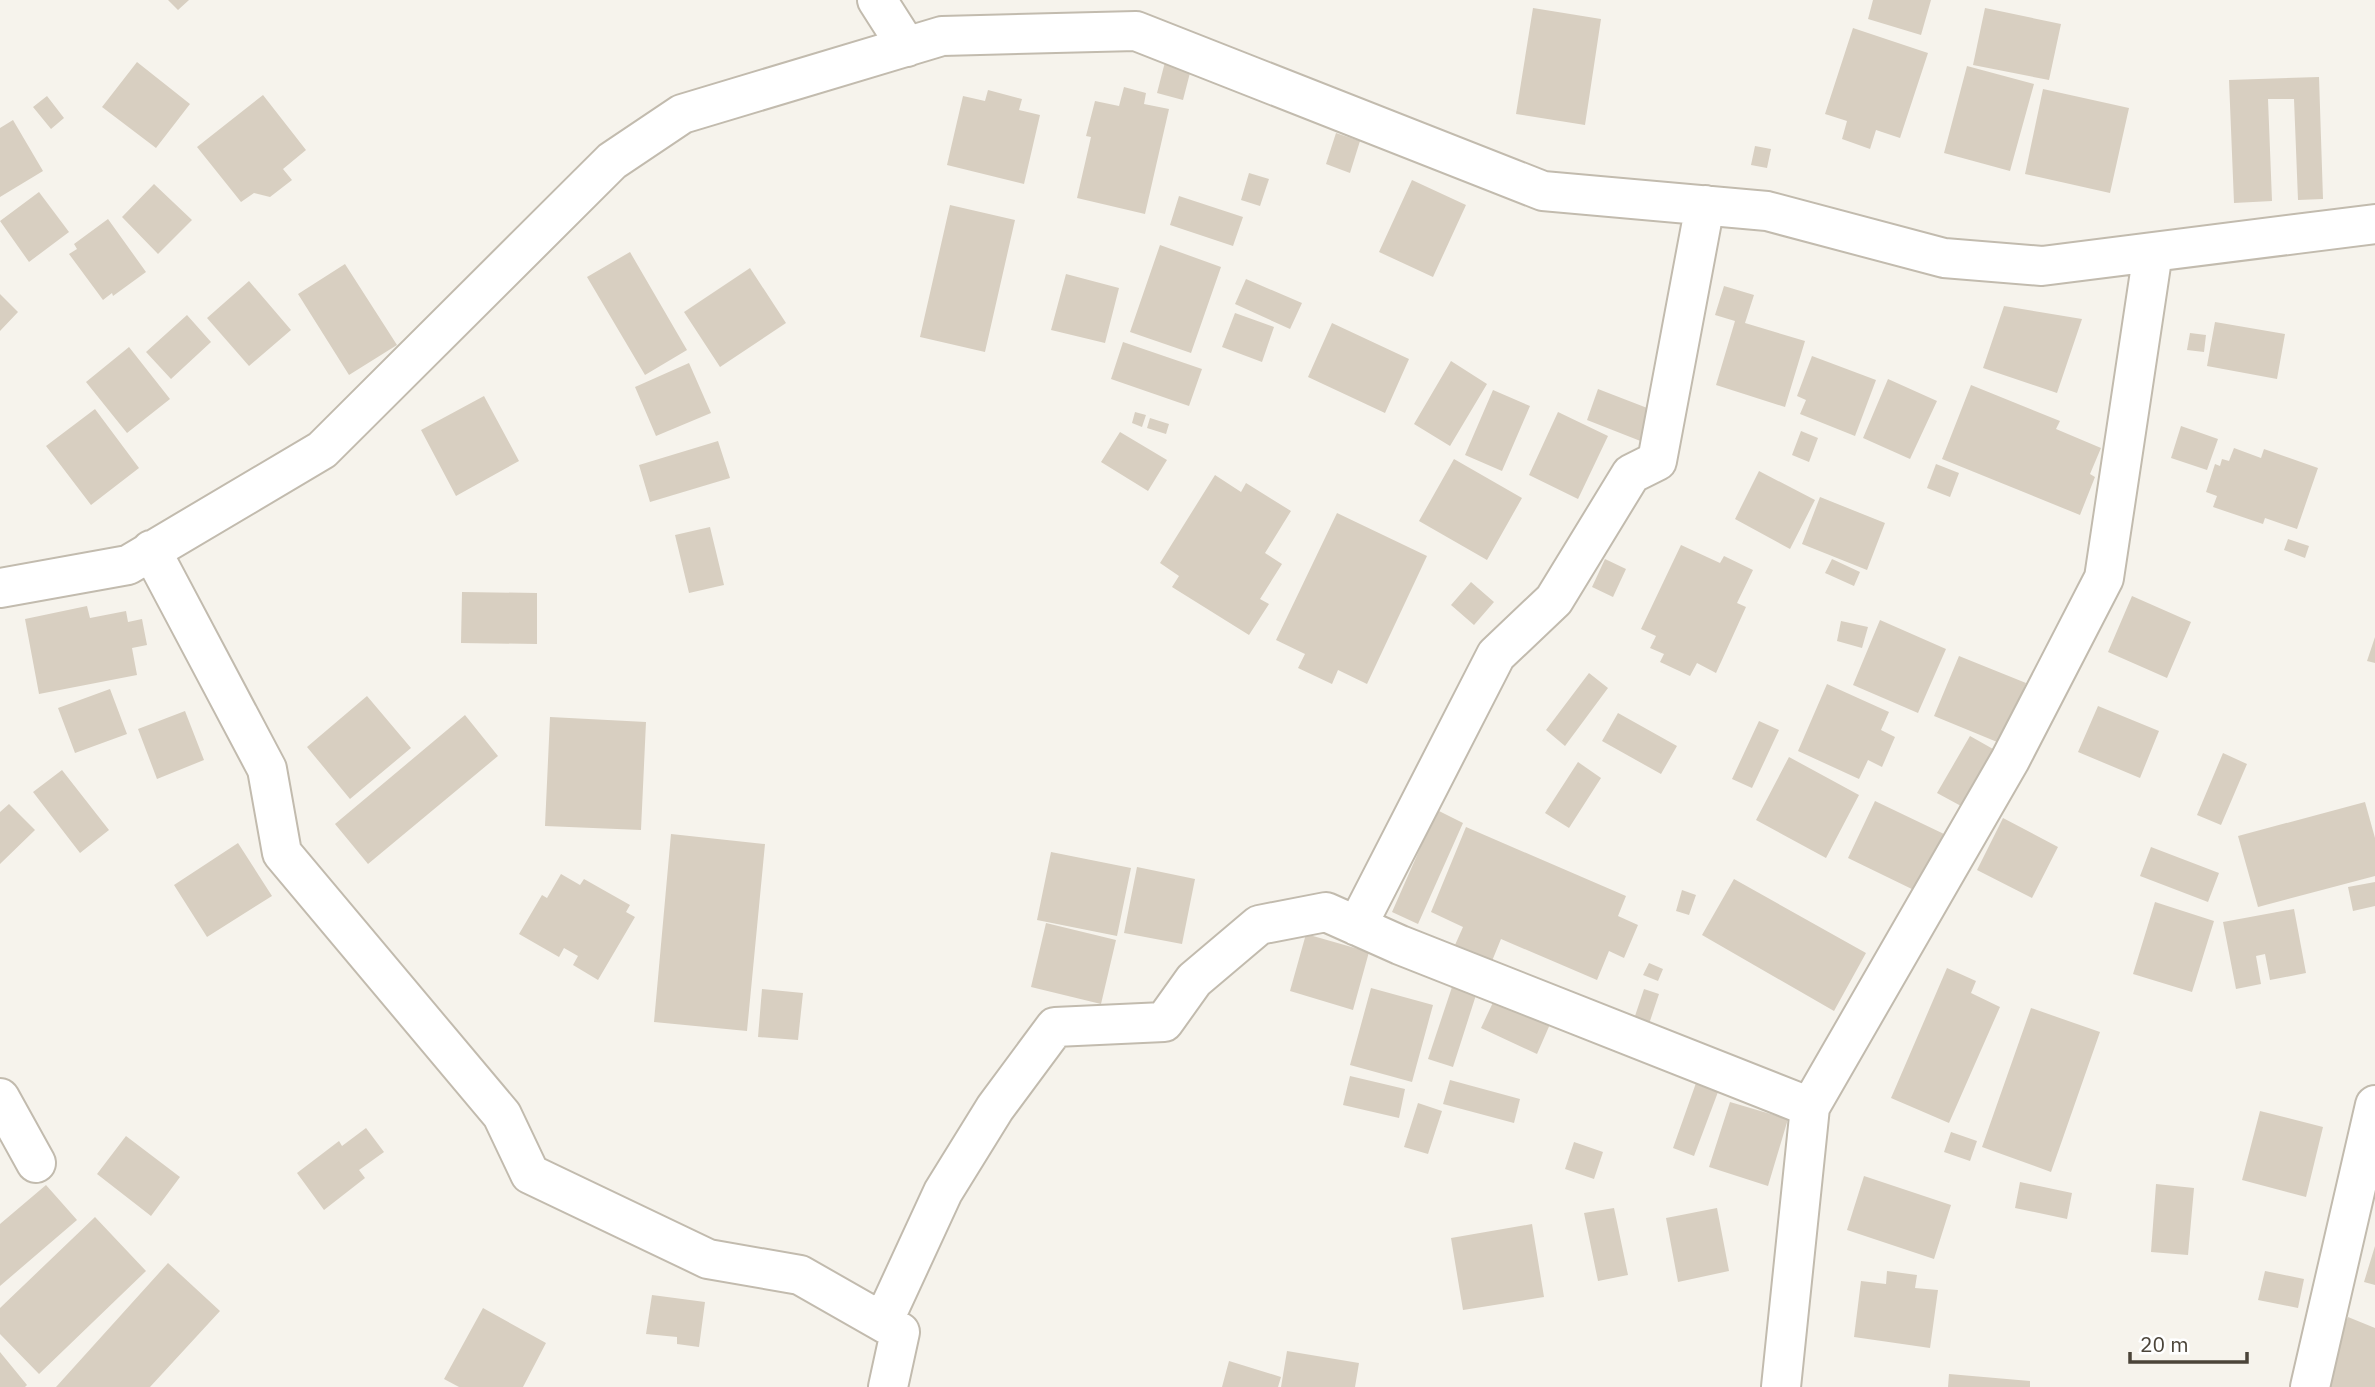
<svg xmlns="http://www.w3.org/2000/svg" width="2375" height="1387" viewBox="0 0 2375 1387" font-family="'IBM Plex Sans',sans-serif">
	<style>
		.building { fill: #d8cfc1 }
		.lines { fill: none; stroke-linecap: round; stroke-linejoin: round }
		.street-casing { stroke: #c2bbae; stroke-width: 42 }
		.street { stroke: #fff; stroke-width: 38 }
	</style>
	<rect width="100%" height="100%" fill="#f6f3ec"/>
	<path class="building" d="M168,0H189L178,10Z
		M1873,0H1931L1921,35L1868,19Z
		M1533,8L1601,19L1585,125L1516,114Z
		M1985,8L2061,24L2049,80L1973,65Z
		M1853,28L1928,53L1900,138L1876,130L1870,149L1842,139L1847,121L1825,114Z
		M137,62L190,104L156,148L102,107Z
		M1165,62L1191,69L1183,100L1157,93Z
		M1967,66L2034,84L2010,171L1944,153Z
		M2319,77L2323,199L2298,200L2294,99H2268L2272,201L2234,203L2229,80Z
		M1124,87L1146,93L1144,104L1169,109L1145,214L1077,198L1091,137L1086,136L1095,101L1119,106Z
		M2043,89L2129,108L2110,193L2025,174Z
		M988,90L1022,99L1019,110L1040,115L1024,184L947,165L963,96L985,101Z
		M263,95L306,150L283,169L292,180L270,197L254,193L241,202L197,147Z
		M47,96L64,118L51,129L33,107Z
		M13,120L43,171L0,197V128Z
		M1336,133L1360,141L1350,173L1326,164Z
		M1755,146L1771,149L1767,168L1751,165Z
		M1249,173L1269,179L1260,206L1241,200Z
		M1412,180L1466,205L1433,277L1379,252Z
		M154,184L192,220L158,254L122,217Z
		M39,192L69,232L29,262L0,221Z
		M1179,196L1243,217L1233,246L1170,225Z
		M950,205L1015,220L985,352L920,337Z
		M108,219L146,272L113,296L112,293L103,300L69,254L77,249L74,244Z
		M1160,245L1221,267L1191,353L1130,332Z
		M630,252L687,350L645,375L587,277Z
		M345,264L397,345L349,375L298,294Z
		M750,268L786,323L720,367L684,312Z
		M1066,274L1119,288L1105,343L1051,330Z
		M1246,279L1302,303L1290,329L1235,304Z
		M249,281L291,330L249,366L207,318Z
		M1724,286L1754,295L1745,323L1805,341L1785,407L1716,385L1735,321L1715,315Z
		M0,294L18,312L0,331Z
		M2004,306L2082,319L2057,393L1983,368Z
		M1235,313L1274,327L1262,362L1222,347Z
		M187,315L211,342L171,379L146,352Z
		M2215,322L2285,334L2277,379L2207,366Z
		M1332,323L1409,359L1385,413L1308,377Z
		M2190,333L2206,335L2204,352L2187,350Z
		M1123,342L1202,369L1189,406L1111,379Z
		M129,347L170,399L127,433L86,382Z
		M1812,356L1876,380L1855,436L1800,414L1806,400L1797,396Z
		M1451,361L1487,384L1450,446L1414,424Z
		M689,363L711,413L656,436L635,387Z
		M1888,379L1937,401L1910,459L1863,438Z
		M1971,385L2060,421L2056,429L2101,448L2090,474L2095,477L2080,515L1942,459Z
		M1598,389L1655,411L1643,442L1587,420Z
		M1493,390L1530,406L1502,471L1465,455Z
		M484,396L519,461L456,496L421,430Z
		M95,409L139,468L91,505L46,446Z
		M1135,412L1146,415L1142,427L1132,423Z
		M1558,412L1608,436L1578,499L1529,475Z
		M1150,418L1169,424L1166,434L1147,428Z
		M2181,426L2218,439L2207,470L2171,458Z
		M1801,431L1818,438L1809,462L1792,455Z
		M1120,432L1167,460L1148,491L1101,462Z
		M718,441L730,478L650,502L639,465Z
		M2234,448L2261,458L2264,449L2318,468L2297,529L2265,518L2263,524L2213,507L2217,496L2206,492L2215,464L2220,466L2222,459L2229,461Z
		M1454,459L1522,498L1487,560L1419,521Z
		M1936,464L1959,473L1950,497L1927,488Z
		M1759,471L1815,500L1790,549L1735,519Z
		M1215,475L1241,492L1246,483L1291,511L1265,553L1282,564L1260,599L1269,604L1249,635L1172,587L1179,576L1160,563Z
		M1820,497L1885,523L1867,570L1802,544Z
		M1337,513L1427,556L1367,684L1338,670L1332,684L1298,668L1305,654L1276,640Z
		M710,527L724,585L689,593L675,535Z
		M2288,539L2309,546L2305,558L2284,550Z
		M1681,545L1720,563L1724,556L1753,570L1737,603L1746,607L1716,673L1697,663L1690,676L1660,662L1664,654L1650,648L1656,636L1641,629Z
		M1605,559L1626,569L1613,597L1592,587Z
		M1832,559L1860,572L1854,586L1825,573Z
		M1471,582L1494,602L1474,625L1451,605Z
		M462,592L537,593V644L461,643Z
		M2132,596L2191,622L2167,678L2108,652Z
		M87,606L90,618L126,611L128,622L142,619L147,645L132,648L137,675L39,694L25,619Z
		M1880,620L1946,649L1918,713L1853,685Z
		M1841,621L1868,627L1862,648L1837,641Z
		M2375,637V663L2367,661Z
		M1959,656L2026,683L2002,744L1934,716Z
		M1589,673L1608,688L1565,746L1546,730Z
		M1827,684L1889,712L1881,730L1895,737L1882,767L1868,760L1859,779L1798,751Z
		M110,689L127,734L75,753L58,708Z
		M367,696L411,748L350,799L307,747Z
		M2098,706L2159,731L2140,778L2078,752Z
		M185,711L204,760L157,779L138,729Z
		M1618,713L1677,746L1661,774L1602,741Z
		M465,715L498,756L368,864L335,824Z
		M550,717L646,722L641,830L545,826Z
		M1759,721L1779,730L1752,788L1732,779Z
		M1970,736L1993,749L1961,806L1937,793Z
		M2223,753L2247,764L2221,825L2197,815Z
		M1789,757L1859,795L1826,858L1756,820Z
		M1578,762L1601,778L1569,828L1545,813Z
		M62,770L109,830L80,853L33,792Z
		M1875,801L1944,834L1918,892L1848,858Z
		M2365,802L2375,838V876L2258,907L2238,836Z
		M9,804L35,830L0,864V812Z
		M1437,810L1463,823L1418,924L1392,912Z
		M2003,818L2058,847L2032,898L1977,870Z
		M1466,827L1626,896L1618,916L1638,925L1624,958L1609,951L1597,980L1501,939L1492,961L1455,945L1463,927L1431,912Z
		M671,834L765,844L747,1031L654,1022Z
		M238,843L272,896L207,937L174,885Z
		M2151,847L2219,873L2208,902L2140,876Z
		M1051,852L1131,868L1117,936L1037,920Z
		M1137,867L1195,879L1182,944L1124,933Z
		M561,874L580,885L584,879L630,905L626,912L635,917L598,980L573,965L578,956L564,948L559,957L519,934L542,895L547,898Z
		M1734,879L1866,953L1834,1011L1702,935Z
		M2375,882V906L2353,911L2348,887Z
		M1682,890L1696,895L1689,915L1676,911Z
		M2155,902L2214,921L2192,992L2133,974Z
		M2294,909L2306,973L2270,980L2265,954L2256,956L2261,984L2236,989L2223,922Z
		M1046,923L1116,940L1101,1004L1031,987Z
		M1306,934L1369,952L1353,1010L1290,991Z
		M1649,963L1663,969L1658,981L1643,975Z
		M1947,968L1976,981L1971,993L2000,1007L1949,1123L1891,1098Z
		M1452,987L1476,995L1453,1067L1428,1059Z
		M1371,988L1433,1005L1412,1082L1350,1065Z
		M762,989L803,993L798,1040L758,1037Z
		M1644,989L1659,994L1649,1024L1634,1019Z
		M1496,996L1551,1022L1537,1054L1481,1028Z
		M2031,1008L2100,1032L2051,1172L1982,1147Z
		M1350,1076L1405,1089L1399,1118L1343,1105Z
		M1450,1080L1520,1099L1514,1123L1443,1104Z
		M1696,1083L1718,1092L1694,1156L1673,1148Z
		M1730,1102L1788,1119L1768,1186L1709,1167Z
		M1418,1103L1442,1111L1428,1154L1404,1147Z
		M2260,1111L2323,1127L2306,1197L2242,1180Z
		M366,1128L384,1152L359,1170L365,1178L324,1210L297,1173L339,1141L342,1146Z
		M1951,1132L1977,1141L1970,1161L1944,1152Z
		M126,1136L180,1177L151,1216L97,1174Z
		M1574,1142L1603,1152L1594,1179L1565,1169Z
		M1864,1176L1951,1205L1934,1259L1847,1230Z
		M2020,1182L2072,1193L2067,1219L2015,1208Z
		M2156,1184L2194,1188L2188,1255L2151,1252Z
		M46,1185L77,1220L0,1286V1224Z
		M1614,1208L1628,1275L1598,1281L1584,1213Z
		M1717,1208L1729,1271L1678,1282L1666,1218Z
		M95,1217L146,1271L39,1374L0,1334V1308Z
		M1532,1224L1544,1297L1463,1310L1451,1238Z
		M2375,1246V1285L2364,1282Z
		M168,1263L220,1311L150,1387H56Z
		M1887,1271L1917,1275L1915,1288L1938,1290L1930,1348L1854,1337L1861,1281L1886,1284Z
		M2265,1271L2304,1279L2298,1308L2258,1300Z
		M652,1295L705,1302L699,1347L677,1344V1337L646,1334Z
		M483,1308L546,1343L523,1387H459L444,1379Z
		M2348,1317L2375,1328V1387H2320Z
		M1287,1351L1359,1363L1355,1387H1281Z
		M0,1352L27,1385L25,1387H0Z
		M1229,1361L1281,1377L1278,1387H1222Z
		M1949,1374L2030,1381V1387H1948Z"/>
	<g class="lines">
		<g class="street-casing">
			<path id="street" d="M877,0L907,47
				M151,550L267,769L282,853L502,1115L530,1174L708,1259L800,1275L900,1332L888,1387
				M0,588L128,565L322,450L612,161L682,114L942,36L1136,31L1543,191L1767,211L1944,258L2042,266L2375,224
				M1357,926L1496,655L1554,600L1631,474L1657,461L1705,205
				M0,1098L36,1163
				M883,1322L943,1192L995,1108L1055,1027L1164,1022L1194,980L1259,925L1326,912L1400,945L1810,1107
				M1781,1387L1810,1107L2010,760L2104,578L2153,252
				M2310,1387L2375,1105"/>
		</g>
		<use href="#street" class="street"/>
	</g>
	<path d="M2130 1352v10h117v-10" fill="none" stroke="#4b4439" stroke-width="3.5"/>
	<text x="2140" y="1352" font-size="21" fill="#4b4439" stroke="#ffffff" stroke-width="5" paint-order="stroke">20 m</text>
</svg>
